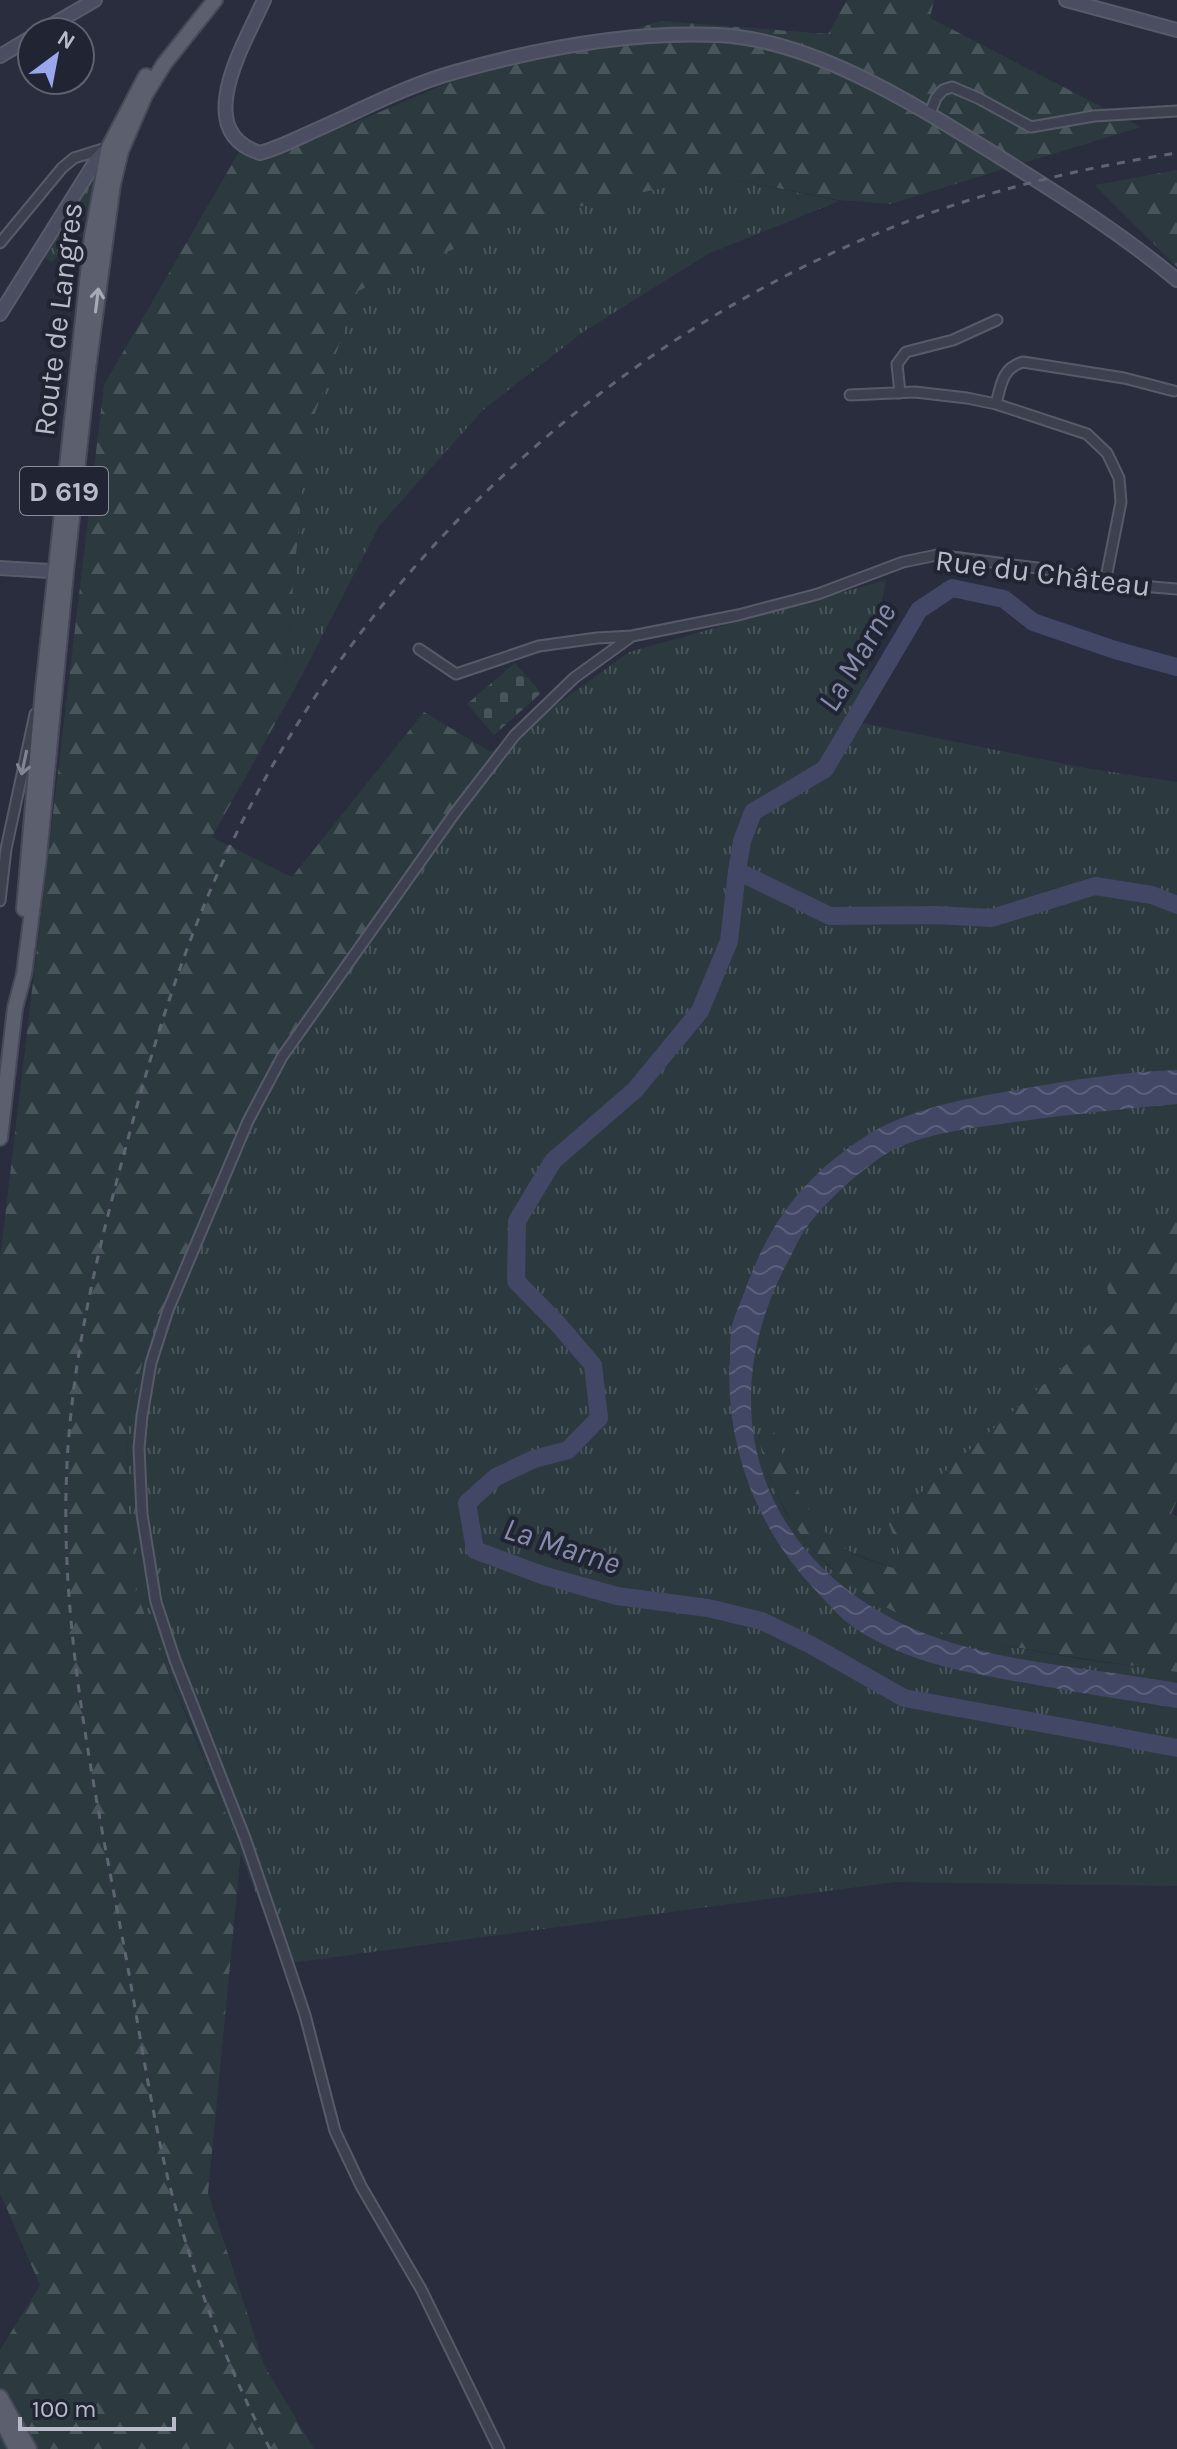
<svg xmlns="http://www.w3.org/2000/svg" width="1177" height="2449" viewBox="0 0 1177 2449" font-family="Karla,sans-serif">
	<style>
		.grass { fill: url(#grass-tufts) }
		.forest { fill: url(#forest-firs) }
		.cemetery { fill: url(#cemetery-stones) }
		.water { fill: url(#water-waves) }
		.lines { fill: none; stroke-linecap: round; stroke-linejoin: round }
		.river { stroke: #414765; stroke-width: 18 }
		.street-casing { stroke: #575b69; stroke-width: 13 }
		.secondary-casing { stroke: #575b69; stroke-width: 16 }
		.primary-casing { stroke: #464957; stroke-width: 18 }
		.street { stroke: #3d404e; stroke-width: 9 }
		.secondary { stroke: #4b4e61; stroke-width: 12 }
		.primary { stroke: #5b5f6e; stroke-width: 14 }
		.rail { stroke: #5f6374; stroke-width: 3; stroke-dasharray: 8 8; stroke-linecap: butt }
		.oneway { stroke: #a6a9b7 }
		.oneway2 { stroke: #818492 }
		.labels { text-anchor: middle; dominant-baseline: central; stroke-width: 8; stroke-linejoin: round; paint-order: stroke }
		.shield { fill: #212533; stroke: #8b8e9c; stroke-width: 2 }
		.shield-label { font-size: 28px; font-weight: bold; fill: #b9bbc9 }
		.street-label { font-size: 30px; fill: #b9bbc9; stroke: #212533 }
		.water-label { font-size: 32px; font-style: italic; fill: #858cac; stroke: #212533 }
	</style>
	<defs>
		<pattern id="grass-tufts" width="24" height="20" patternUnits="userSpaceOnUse" patternTransform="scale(2)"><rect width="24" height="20" fill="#2c3a40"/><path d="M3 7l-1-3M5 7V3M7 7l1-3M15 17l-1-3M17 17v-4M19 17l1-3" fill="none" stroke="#48555a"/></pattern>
		<pattern id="forest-firs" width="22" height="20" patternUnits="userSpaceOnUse" patternTransform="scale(2)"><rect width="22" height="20" fill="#2c3a40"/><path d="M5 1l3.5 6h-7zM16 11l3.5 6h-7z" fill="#48555a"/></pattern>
		<pattern id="cemetery-stones" width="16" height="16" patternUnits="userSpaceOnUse" patternTransform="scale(2)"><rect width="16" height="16" fill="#2c3a40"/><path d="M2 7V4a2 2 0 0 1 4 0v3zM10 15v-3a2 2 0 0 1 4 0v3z" fill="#48555a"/></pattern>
		<pattern id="water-waves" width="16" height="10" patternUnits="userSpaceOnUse" patternTransform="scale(2)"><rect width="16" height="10" fill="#414765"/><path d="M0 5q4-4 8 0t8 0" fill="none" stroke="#5a607a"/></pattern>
	</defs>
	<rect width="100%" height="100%" fill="#292d3e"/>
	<path class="grass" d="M96,167L100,170C90,215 82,227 52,262L44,257L73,201Z
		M715,176L839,201L708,254L583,332L483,410L379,526L301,677H285L307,436L358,291L520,220Z
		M886,580L858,722L1085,768L1177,782V1214L1107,1284L1113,1323L888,1522L902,1558L896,1569C879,1562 859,1557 843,1548C805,1527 784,1456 768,1418L759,1436L770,1477L785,1512L809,1545L831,1569L955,1637L1079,1659L1177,1672V1886L895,1882L283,1964L192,1726L135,1593L127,1487L128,1420L146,1347L213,1187L273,1060L491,752L629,652Z"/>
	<path class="forest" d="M847,0H934L930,18L1141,127L890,204L839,200L715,176L520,220L358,291L307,436L285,676L301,677L212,837L292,877L424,712L491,752L273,1060L213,1187L146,1347L128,1420L127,1487L136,1593L241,1851L208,2193L264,2365L314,2449H0V2350L40,2285L0,2193V1259L104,385L239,152L264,161L455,80L662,21L828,34Z
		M1177,170V267L1095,185Z
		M1177,1214V1501L1171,1514L1177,1516V1672C1123,1664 1069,1657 1015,1647C995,1644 974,1642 955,1637C886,1616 808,1565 779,1497C773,1483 757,1448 760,1434C762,1428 765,1422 768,1417C786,1460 801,1515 839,1545C853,1557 879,1563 896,1569L902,1558L888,1522L1113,1323L1107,1284Z"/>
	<path class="cemetery" d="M515,663L541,693L494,735L467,704Z"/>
	<path class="water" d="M1177,1070V1104C1121,1109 1064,1115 1008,1123C969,1128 927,1133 891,1151C863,1167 825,1202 806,1228C798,1239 793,1253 786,1265C711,1409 759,1555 905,1625C986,1663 1090,1667 1177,1683V1708C1130,1701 1083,1693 1036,1685C971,1673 898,1663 844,1620C835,1612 827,1602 818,1593C757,1530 724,1445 730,1356C730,1346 730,1335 732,1325C735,1314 741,1302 745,1290C771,1219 805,1175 869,1134C912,1108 968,1098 1017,1090C1070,1080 1123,1072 1177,1070Z"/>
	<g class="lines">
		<path class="river" d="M737,871L742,841L753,812L825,769L919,610L952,588L1004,599L1033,622L1115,650L1177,667
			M1177,905L1152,895L1095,886L992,918L936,915L830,916L737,871L729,941L700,1011L635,1090L553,1161L517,1221L516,1281L558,1324L593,1365L599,1418L568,1450L534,1459L496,1477L467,1503L475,1550L542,1575L617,1596L708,1608L762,1621L811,1645L904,1698L1177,1748"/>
		<g class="street-casing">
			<path id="street" d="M930,113L936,98L943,90L952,87L978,98L1031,127L1094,116L1177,111
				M0,243L62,168L74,158L106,148
				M900,393L897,364L906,352L953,340L997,320
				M850,395L915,392L967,398L996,404L1087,434L1107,453L1119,478L1121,502L1105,583
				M996,404C1001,385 1002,368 1023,362L1124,378L1174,391
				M419,649L456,674L539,646L597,638L632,636L738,615L818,594L903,562L937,555L1045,569L1105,583L1177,589
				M0,901L6,849L35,714
				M499,2449L421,2289L361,2186L335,2131L305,2015L282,1946L245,1838L175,1660L156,1602L142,1514L139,1448L142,1416L151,1363L168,1310L248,1121L282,1057L454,814L515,735L574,678L632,636"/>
		</g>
		<g class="secondary-casing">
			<path id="secondary" d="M264,0C245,43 190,131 260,153C279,148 298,138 316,130C361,110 408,85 455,72C540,48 630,31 718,35C815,40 917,106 998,156C1060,195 1121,233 1177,280
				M1066,0L1177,30
				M40,32L95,0
				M0,56L32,37
				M0,314L97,159L109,147
				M0,568L65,572"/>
		</g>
		<g class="primary-casing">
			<path id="primary" d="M24,909L43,688L92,236L109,147L146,76
				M0,1138L15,1008L24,974L39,857L66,572L88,369L113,184L121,151L145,95L164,64L215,0
				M0,2397L29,2449
				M0,2416L16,2449"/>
		</g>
		<use href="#street" class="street"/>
		<use href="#secondary" class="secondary"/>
		<use href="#primary" class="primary"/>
		<path class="rail" d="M270,2449C225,2363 192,2273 168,2179C150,2104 139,2027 125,1952C97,1801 63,1648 66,1494C68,1372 96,1256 128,1139C159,1023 196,907 253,801C392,538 633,325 911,220C997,188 1087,167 1177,153"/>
	</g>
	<defs><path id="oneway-shaft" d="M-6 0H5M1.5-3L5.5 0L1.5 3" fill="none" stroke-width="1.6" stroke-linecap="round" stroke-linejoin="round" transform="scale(2)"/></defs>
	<use class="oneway" href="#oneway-shaft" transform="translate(97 300) rotate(-83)"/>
	<use class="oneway2" href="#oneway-shaft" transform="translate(24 763) rotate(102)"/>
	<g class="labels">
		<rect class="shield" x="20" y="467" width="88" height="48" rx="6"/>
		<g class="shield-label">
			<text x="64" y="491">D 619</text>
		</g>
		<g class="street-label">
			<text transform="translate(58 319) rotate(-83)">Route de Langres</text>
			<text transform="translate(1043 573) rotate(7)">Rue du Château</text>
		</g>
		<g class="water-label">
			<text transform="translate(857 657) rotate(-59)">La Marne</text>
			<text transform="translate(562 1546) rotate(18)">La Marne</text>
		</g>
	</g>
	<g transform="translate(56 56) rotate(32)"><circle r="38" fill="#212533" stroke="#5e616f" stroke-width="2"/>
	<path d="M0-6L14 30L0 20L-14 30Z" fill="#9ba7ec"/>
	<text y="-12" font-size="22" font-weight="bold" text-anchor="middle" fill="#b9bbc9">N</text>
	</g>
	<path d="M20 2417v12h154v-12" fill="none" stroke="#b9bbc9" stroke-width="4"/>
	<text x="32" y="2417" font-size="24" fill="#b9bbc9" stroke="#212533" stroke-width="6" paint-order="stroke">100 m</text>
</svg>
